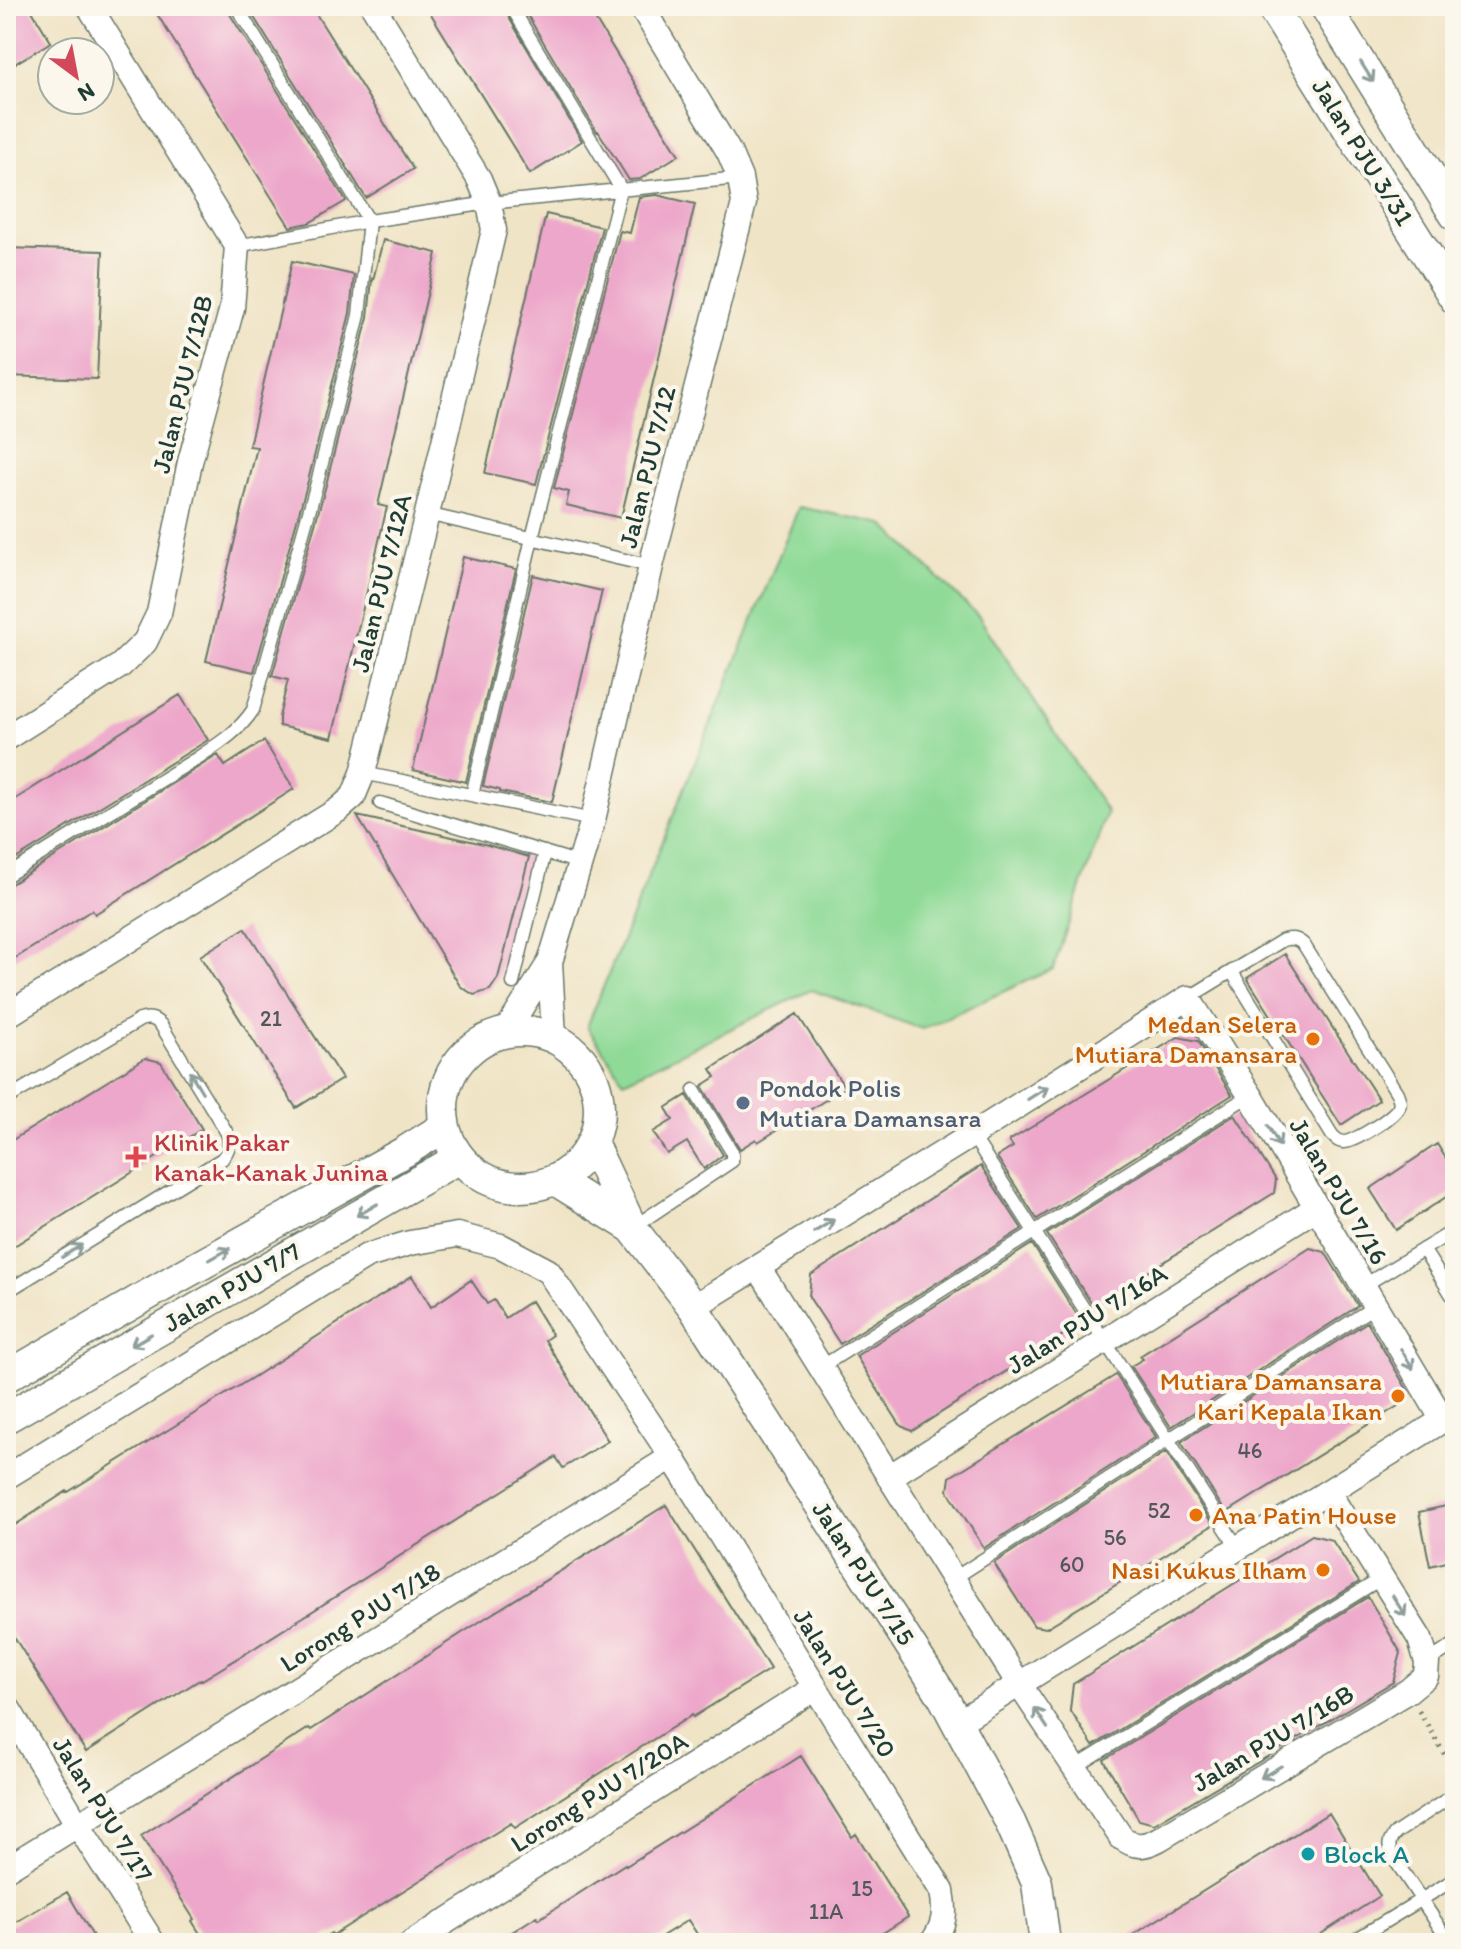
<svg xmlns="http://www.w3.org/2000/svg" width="1461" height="1949" viewBox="0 0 1461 1949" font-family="Itim,sans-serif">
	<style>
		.green { fill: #8fda97; stroke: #578c66; stroke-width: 2 }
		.building { fill: #eda7ca }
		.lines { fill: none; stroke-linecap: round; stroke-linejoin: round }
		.service-casing { stroke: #687767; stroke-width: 15 }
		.minor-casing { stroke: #687767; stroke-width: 27 }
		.tertiary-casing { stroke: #687767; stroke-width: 33 }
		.path { stroke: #687767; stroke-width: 5; stroke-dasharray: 2 6; stroke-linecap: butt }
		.service { stroke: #fff; stroke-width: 12 }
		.minor { stroke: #fff; stroke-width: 24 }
		.tertiary { stroke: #fff; stroke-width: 30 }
		.oneway { stroke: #8f9e9a }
		.food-dot { fill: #e8710a; stroke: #fbf7ec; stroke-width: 3 }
		.service-dot { fill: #5c6f8a; stroke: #fbf7ec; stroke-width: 3 }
		.health-dot { fill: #e0444e; stroke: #fbf7ec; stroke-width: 3 }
		.culture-dot { fill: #0f9aa8; stroke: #fbf7ec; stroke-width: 3 }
		.labels { text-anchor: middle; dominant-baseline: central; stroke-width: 8; stroke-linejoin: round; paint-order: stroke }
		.number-label { font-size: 22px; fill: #52585a }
		.street-label { font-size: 26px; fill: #1f3d34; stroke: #fbf7ec }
		.food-label { font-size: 26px; fill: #c56008; stroke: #fbf7ec; text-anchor: end }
		.service-label { font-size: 26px; fill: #4e5e75; stroke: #fbf7ec; text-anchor: start }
		.health-label { font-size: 26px; fill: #be3a42; stroke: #fbf7ec; text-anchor: start }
		.culture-label { font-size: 26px; fill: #0d838f; stroke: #fbf7ec; text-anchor: start }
	</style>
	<rect width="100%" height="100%" fill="#fbf7ec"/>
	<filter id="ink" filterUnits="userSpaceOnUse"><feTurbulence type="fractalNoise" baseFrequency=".0125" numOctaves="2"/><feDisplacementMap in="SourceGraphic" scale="16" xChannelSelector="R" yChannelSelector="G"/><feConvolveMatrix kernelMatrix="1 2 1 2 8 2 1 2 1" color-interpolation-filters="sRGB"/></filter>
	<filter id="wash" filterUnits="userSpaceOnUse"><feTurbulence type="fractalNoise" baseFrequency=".006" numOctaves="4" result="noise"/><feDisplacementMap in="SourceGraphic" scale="32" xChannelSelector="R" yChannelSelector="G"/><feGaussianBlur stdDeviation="1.8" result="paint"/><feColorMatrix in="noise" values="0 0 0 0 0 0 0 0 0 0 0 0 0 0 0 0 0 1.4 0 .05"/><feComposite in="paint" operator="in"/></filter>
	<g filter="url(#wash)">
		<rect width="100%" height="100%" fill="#f0e4c6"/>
		<path class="green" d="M799,507L883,524L979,617L1107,812L1053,969L922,1029L811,990L624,1081L587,1027Z"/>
		<g id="blocks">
			<path class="building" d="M6,6H29L51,42L6,69Z
				M152,6H227L228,11L346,201L309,223L290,227Z
				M247,6H311L413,169L366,198Z
				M426,6H502L582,141L530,174Z
				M522,6H587L679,155L640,179L629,180L598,131L597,132Z
				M657,195L695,204L621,518L566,505L569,492L554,488L620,231L630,233L639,197Z
				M546,214L602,227L536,484L485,473Z
				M383,240L437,253L378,505L387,507L332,738L279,726V717L288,680L272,676L326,485L368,317L372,279L373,280Z
				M6,248L103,251L97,379L6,376Z
				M292,261L354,275L350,313L308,481L254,672L206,661L257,447L249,446Z
				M463,557L516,569L466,782L413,770Z
				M533,575L602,591L552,802L500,792V790L483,786Z
				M180,695L208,740L6,865V805Z
				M264,741L294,789L95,914L92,910L6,964V885L11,884L218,755L225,766Z
				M357,816L484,844L529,857L498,978L490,990L474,995L460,986Z
				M245,928L342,1079L296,1108L200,956Z
				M1285,954L1379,1100L1341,1125L1247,978Z
				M797,1014L845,1088L758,1142L756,1139L740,1149L702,1086L716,1077L711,1069Z
				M1178,1037L1198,1041L1232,1095L1037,1219L997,1157L1013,1147L1009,1141Z
				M145,1058L161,1062L202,1129L6,1251V1144Z
				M687,1095L723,1155L704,1169L687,1142L667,1154L653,1132L673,1120L666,1108Z
				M1235,1115L1276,1180L1274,1193L1093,1306L1047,1234Z
				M1437,1144L1455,1173V1191L1396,1230L1370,1189Z
				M981,1166L1022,1229L840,1344L809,1297L811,1275Z
				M1032,1244L1082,1323L912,1431L901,1426L856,1356Z
				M1310,1248L1325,1252L1358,1306L1171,1427L1131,1366L1143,1359L1140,1356Z
				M412,1276L431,1307L471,1280L487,1304L494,1300L505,1318L531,1301L552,1335L545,1340L608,1441L563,1468L556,1457L245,1654L202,1680L201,1679L86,1752L6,1624V1531L67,1491L68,1492L255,1376Z
				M1367,1322L1408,1391L1406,1401L1226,1513L1181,1442Z
				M1116,1375L1156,1437L984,1548L948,1491L950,1477Z
				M1166,1452L1213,1525L1046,1628L1034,1626L994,1563Z
				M1455,1504V1560L1430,1566L1419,1512Z
				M666,1505L770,1669L693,1717L692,1715L643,1746L515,1828L511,1823L333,1935L331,1933L315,1943H206L192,1921L194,1919L141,1836L309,1728L311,1730L487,1617Z
				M1312,1535L1332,1540L1359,1582L1093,1746L1070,1710L1073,1684Z
				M1368,1597L1401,1653L1393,1682L1154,1824L1139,1820L1104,1760Z
				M801,1756L852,1837L856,1834L908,1917L867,1943H703L688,1920L651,1943H495L537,1916L539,1919L625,1864L626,1866Z
				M1329,1813L1380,1896L1307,1943H1120Z
				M67,1892L97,1943H6V1928Z"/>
		</g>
	</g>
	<g filter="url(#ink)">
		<use href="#blocks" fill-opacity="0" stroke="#687767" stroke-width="2"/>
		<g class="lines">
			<g class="service-casing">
				<path id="service" d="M237,246L369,221L489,203L740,178
					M427,514L651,566
					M363,773L593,820
					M472,795L532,538L621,189L511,6
					M380,803L580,863
					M6,876L199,757C220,743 239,731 253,710L317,483L359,315L369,221L236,6
					M513,983L545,852
					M1188,998L1283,940C1292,938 1297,938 1304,945L1397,1093C1399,1099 1401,1101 1399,1106C1396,1116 1353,1143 1343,1142C1337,1141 1336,1139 1332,1135L1232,972
					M6,1099L140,1020C149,1017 154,1018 161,1025L227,1133C231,1144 229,1150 222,1159L6,1292
					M972,1135L1238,1548
					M632,1228L732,1161V1152L694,1090
					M1423,1249L1455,1300
					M1363,1286L1455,1230
					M821,1367L1250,1095
					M953,1579L1375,1306
					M1427,1662L1455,1644
					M1074,1768L1382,1578
					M1350,1943L1455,1879
					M1450,1943L1391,1854C1388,1845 1389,1840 1396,1833L1455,1794"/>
			</g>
			<g class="minor-casing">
				<path id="minor" d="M6,738L120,666L145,642L159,613L190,462L232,308L237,246L89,6
					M550,962L554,1038
					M6,1016L338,810L353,797L363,773L427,514L494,230L489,203L479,179L373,6
					M505,1033L550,962L593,820L651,566L744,203L740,178L729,152L641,6
					M758,1267L1019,1684L1121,1837C1135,1848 1144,1847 1159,1839L1408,1691L1426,1676L1427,1662L1420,1639L1328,1492
					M693,1307L972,1135L1188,998L1250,1095L1443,1420L957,1723
					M6,1477L367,1256L410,1243L457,1235L501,1246L548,1271L672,1457L942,1891C946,1912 945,1925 932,1943
					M889,1477L1316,1208
					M6,1705L78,1825L153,1943
					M6,1869L672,1457
					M412,1943L815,1688"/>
			</g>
			<g class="tertiary-casing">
				<path id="tertiary" d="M1271,6L1455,299
					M1325,6L1455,215
					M443 1109a78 78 0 1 1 156 0a78 78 0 1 1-156 0Z
					M592,1143L632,1228L693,1307L942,1695L1010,1822L1037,1883L1045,1943
					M555,1180L632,1228
					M6,1377L177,1278L404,1152L444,1127
					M6,1418L459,1158"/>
			</g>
			<path class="path" d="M1419,1711L1455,1772"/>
			<use href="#service" class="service"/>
			<use href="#minor" class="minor"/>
			<use href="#tertiary" class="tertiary"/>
		</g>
		<defs><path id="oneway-shaft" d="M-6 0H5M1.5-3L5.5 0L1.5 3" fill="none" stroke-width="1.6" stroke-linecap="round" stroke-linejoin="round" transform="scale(2)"/></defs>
		<g class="oneway">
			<use href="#oneway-shaft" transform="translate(1367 72) rotate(58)"/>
			<use href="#oneway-shaft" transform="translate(196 1082) rotate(-121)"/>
			<use href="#oneway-shaft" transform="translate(1038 1093) rotate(-32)"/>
			<use href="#oneway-shaft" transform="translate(1274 1136) rotate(60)"/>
			<use href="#oneway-shaft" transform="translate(367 1210) rotate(150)"/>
			<use href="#oneway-shaft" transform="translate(824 1226) rotate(-32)"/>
			<use href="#oneway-shaft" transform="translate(72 1251) rotate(-32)"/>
			<use href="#oneway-shaft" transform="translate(220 1254) rotate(-29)"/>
			<use href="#oneway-shaft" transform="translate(141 1340) rotate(150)"/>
			<use href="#oneway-shaft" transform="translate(1407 1359) rotate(59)"/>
			<use href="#oneway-shaft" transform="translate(1399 1606) rotate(58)"/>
			<use href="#oneway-shaft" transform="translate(1041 1718) rotate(-123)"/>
			<use href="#oneway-shaft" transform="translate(1271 1772) rotate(149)"/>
		</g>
	</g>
	<g class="food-dot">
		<circle cx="1313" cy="1039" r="8"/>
		<circle cx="1398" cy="1396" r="8"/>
		<circle cx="1196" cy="1515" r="8"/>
		<circle cx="1323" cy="1570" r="8"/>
	</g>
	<circle class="service-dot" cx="743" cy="1103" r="8"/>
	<path class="health-dot" d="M132 1145h8v8h8v8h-8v8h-8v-8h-8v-8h8z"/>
	<circle class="culture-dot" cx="1308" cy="1854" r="8"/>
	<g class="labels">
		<g class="number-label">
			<text x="271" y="1018">21</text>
			<text x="1250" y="1450">46</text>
			<text x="1159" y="1510">52</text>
			<text x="1115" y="1537">56</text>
			<text x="1072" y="1564">60</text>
			<text x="862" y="1888">15</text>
			<text x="826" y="1911">11A</text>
		</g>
		<g class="street-label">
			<text transform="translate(1363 152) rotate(58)">Jalan PJU 3/31</text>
			<text transform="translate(182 384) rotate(-76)">Jalan PJU 7/12B</text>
			<text transform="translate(647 467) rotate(-76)">Jalan PJU 7/12</text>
			<text transform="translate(381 583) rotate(-76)">Jalan PJU 7/12A</text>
			<text transform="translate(1339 1191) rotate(59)">Jalan PJU 7/16</text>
			<text transform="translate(232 1287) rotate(-30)">Jalan PJU 7/7</text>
			<text transform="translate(1087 1319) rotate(-32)">Jalan PJU 7/16A</text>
			<text transform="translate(864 1573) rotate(57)">Jalan PJU 7/15</text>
			<text transform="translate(360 1617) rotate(-32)">Lorong PJU 7/18</text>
			<text transform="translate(845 1683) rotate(58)">Jalan PJU 7/20</text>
			<text transform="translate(1273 1738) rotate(-31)">Jalan PJU 7/16B</text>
			<text transform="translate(599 1792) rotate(-32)">Lorong PJU 7/20A</text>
			<text transform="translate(103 1809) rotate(58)">Jalan PJU 7/17</text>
		</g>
		<g class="food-label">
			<text x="1297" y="1024">Medan Selera<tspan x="1297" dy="30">Mutiara Damansara</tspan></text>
			<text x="1382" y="1381">Mutiara Damansara<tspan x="1382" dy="30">Kari Kepala Ikan</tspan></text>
			<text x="1212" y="1515" text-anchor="start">Ana Patin House</text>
			<text x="1307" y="1570">Nasi Kukus Ilham</text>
		</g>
		<g class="service-label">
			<text x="759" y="1088">Pondok Polis<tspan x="759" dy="30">Mutiara Damansara</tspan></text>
		</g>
		<g class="health-label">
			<text x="154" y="1142">Klinik Pakar<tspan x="154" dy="30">Kanak-Kanak Junina</tspan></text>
		</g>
		<g class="culture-label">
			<text x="1324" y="1854">Block A</text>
		</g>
	</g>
	<rect width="1461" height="1949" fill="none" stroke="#fbf7ec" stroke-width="32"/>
	<g transform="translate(76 76) rotate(148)"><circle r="38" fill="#fbf7ec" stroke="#a3ada2" stroke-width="2"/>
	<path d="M0-6L14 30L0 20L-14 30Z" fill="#d1495b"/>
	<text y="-12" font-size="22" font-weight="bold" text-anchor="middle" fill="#1f3d34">N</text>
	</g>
</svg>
